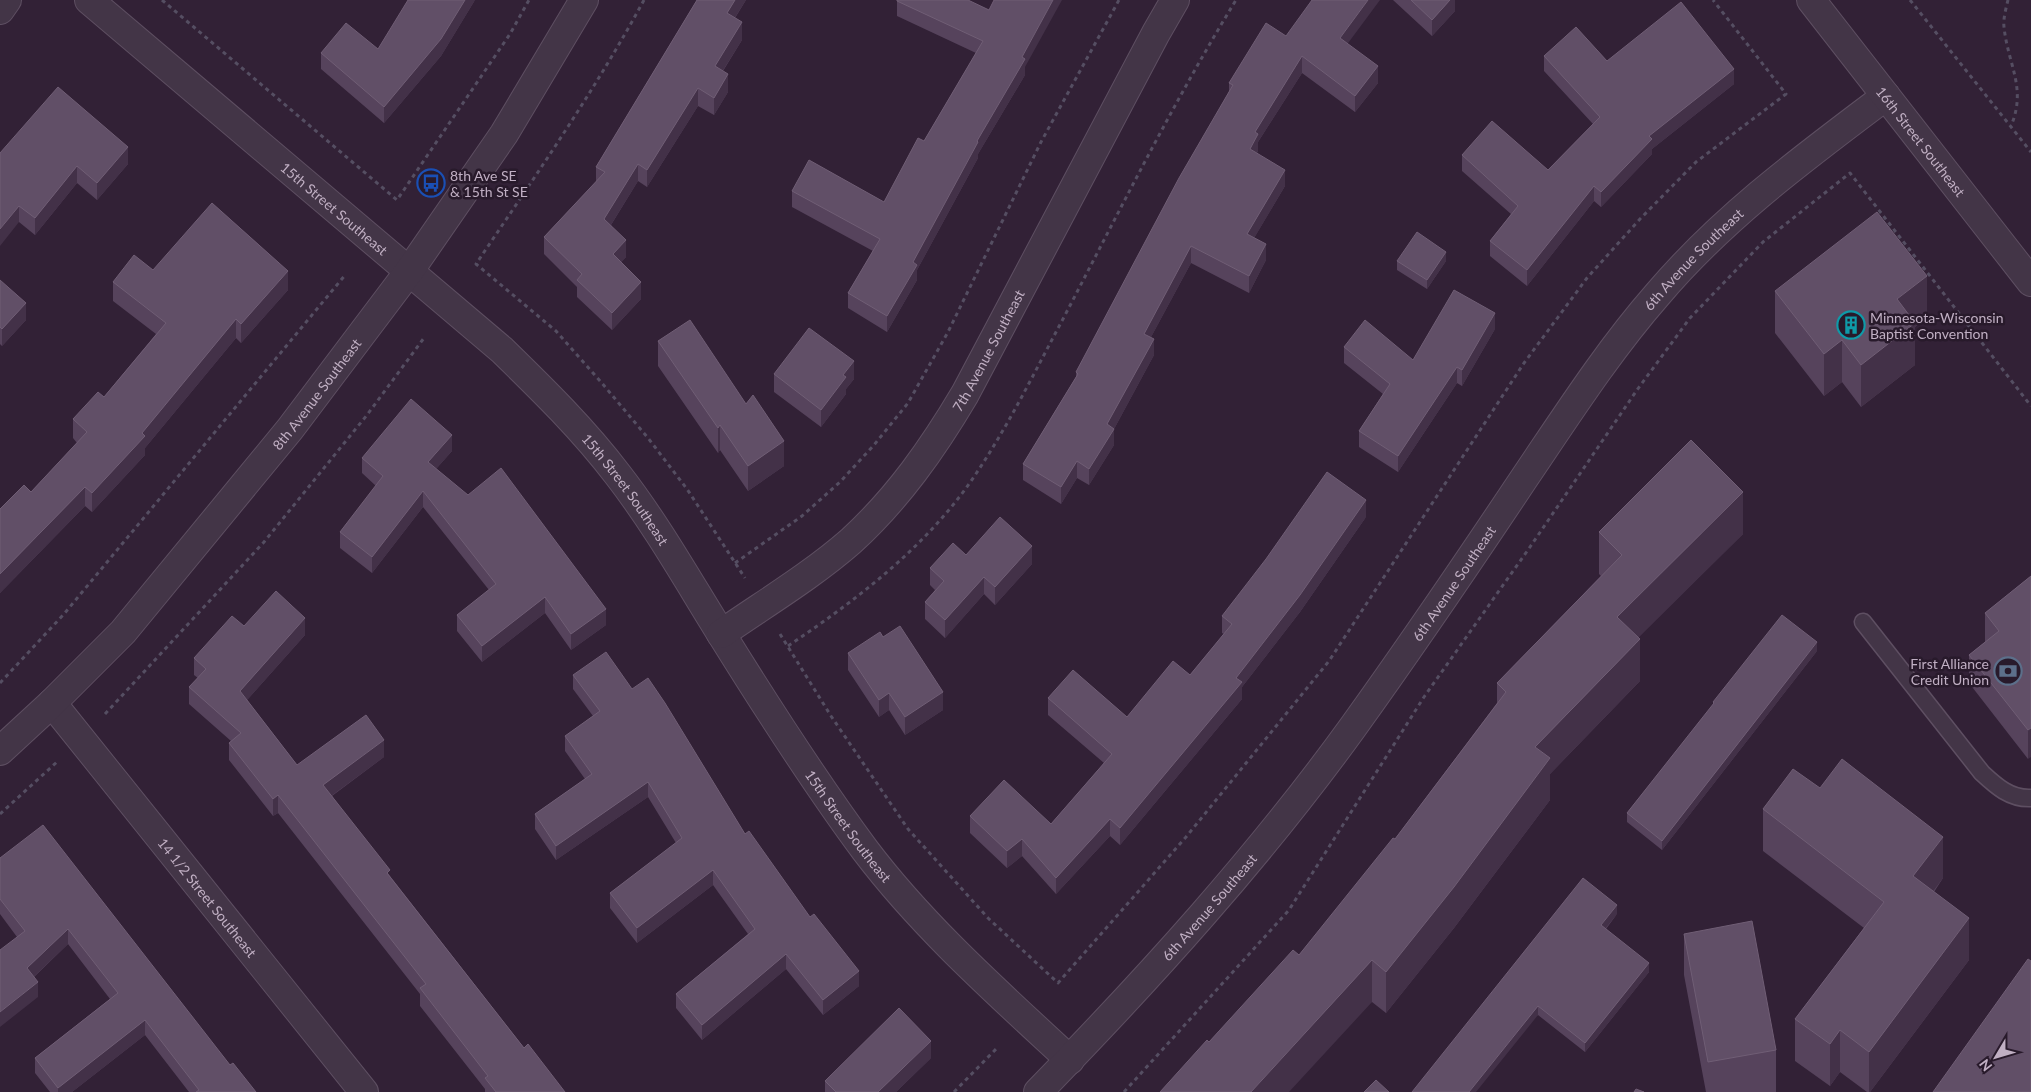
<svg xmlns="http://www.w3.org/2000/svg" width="2031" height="1092" viewBox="0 0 2031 1092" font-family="Lato,sans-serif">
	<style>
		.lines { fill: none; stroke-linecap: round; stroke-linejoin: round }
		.service-casing { stroke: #5e4f62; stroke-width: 19 }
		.minor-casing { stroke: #5e4f62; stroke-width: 30 }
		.tertiary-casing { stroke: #5e4f62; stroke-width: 30 }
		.path { stroke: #554e62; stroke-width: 3; stroke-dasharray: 4 4; stroke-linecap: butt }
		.service { stroke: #433547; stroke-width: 16 }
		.minor { stroke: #433547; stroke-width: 28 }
		.tertiary { stroke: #433547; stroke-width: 28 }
		.wall { fill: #56435c }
		.shaded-wall { fill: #433148 }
		.building { fill: #614f67; stroke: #705e75 }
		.labels { text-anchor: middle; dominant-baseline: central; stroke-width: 5; stroke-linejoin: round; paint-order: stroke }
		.street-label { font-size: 14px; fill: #c0afc3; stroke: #281a2b }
		.poi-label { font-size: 14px; fill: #c0afc3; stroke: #281a2b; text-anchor: start }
	</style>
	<rect width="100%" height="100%" fill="#322136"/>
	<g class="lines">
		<g class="service-casing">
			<path id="service" d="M1863,622L1982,773C1996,786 2010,799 2031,798"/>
		</g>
		<g class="minor-casing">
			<g id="minor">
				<path id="s1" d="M89,0L502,350C543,390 583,429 618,475C656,524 687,579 720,632C766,706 813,780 865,850C924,928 999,994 1070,1060"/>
				<path d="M0,10L7,0"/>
				<path id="s2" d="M721,634C764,604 811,576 851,541C898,498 933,448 965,394L1156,33L1175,0"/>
				<path id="s3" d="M52,703L364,1092"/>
				<path id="s4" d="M1038,1092C1150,977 1259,857 1353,727C1412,645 1469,561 1525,477C1567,415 1608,351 1657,295C1723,217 1805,157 1886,96"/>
			</g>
		</g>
		<g class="tertiary-casing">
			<g id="tertiary">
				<path id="s5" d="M1811,0L2031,282"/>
				<path id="s6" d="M0,751L52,703L123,632L290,429L410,270L504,134L584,0"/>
			</g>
		</g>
		<path class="path" d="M162,0L397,200L510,34L529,0
			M644,0C594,92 534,178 476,264L556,331L601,382L648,438L687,489L745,578
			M1910,0L2031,152
			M2008,0C2006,8 2003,19 2004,27C2008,65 2027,88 2011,126
			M735,563L802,516L840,482L874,445L908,403L948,332L1041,142L1119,0
			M780,634L831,716L908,829L988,918L1058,983L1186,837L1329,661L1524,363L1587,278L1640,219L1696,162L1786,94L1713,0
			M788,646C855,601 922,550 969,484C1006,431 1034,373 1064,317C1120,210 1173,103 1236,0
			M0,683L64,614L346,274
			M105,714L264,542L367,415L424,338
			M0,814L58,761
			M954,1092L996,1049
			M1124,1092L1289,910L1424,697L1530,547L1637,390L1690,318L1763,242L1850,173L2031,406"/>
		<use href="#service" class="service"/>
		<use href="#minor" class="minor"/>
		<use href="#tertiary" class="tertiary"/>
	</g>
	<path class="wall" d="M475,0L441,56L384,123L321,69V53L378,49Z
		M697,0H746L735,18L742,40L723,71L728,92L714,115L698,106L647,187L638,181L611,225L626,257L621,262L641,299L612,330L577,297V287L544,254V237L596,182V167Z
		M968,0L1025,67V75L978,154V158L917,270V280L887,332L848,308V293L873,251L792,207V191L884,202L924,141L976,53L897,16V1Z
		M1393,0H1455V11L1432,36Z
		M1286,36L1348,44L1378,83L1355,112L1302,73L1258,142V151L1257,153L1285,186L1254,238L1266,260L1249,293L1191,263L1151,337L1154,355L1114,429V445L1089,485L1077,478L1061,504L1023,480V464L1076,377V372L1229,92V83Z
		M1544,56L1607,61L1734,84L1652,149V154L1601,207L1594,201L1527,286L1490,256V241L1511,214L1462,171V155L1548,170L1593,124L1544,71Z
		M0,153L128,164L97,200L77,183L35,235L19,222Z
		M1397,261H1446L1427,289L1397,270Z
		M153,270L288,290L241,343L236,338L145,448V455L92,512L85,506L0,593V509L31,492L77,443L73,438V419L104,397L156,334L113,301V282Z
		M0,280L26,320L2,346L0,344Z
		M1775,291L1927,317L1915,327V365L1861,407L1842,382L1824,396L1775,333Z
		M1495,329L1462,386L1457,383L1398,472L1359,447V431L1383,394L1344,363V347L1413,360Z
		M658,341L784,466L748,491L720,450L718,453L658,366Z
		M774,374L854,379L846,389V394L821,427L774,392Z
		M452,451L436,469L606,625L571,650L545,613L482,662L457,631V615L489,590L423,507L372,573L340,548V532L376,486L362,473V458Z
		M1366,517L1300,612L1242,687V699L1120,845L1110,836L1056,894L1022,856L1007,868L970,833V816L1051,824L1104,763L1048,715V698L1127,717L1190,675L1224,634L1222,633V616Z
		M1599,532L1743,534L1638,637L1640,681L1550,774V800L1454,928L1386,1013L1372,1002L1209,1042L1299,955L1395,839L1497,703V683L1601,576L1599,574Z
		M966,555L1032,564L995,605L984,594L945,638L925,619V602L935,590L930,585V568Z
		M2031,576L2028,759L1969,683V655L1985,642V613Z
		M244,626L305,635L247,700L297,765L384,757L332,796L390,876L524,1048L565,1092H485V1089L420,1006V994L278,813L273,816L229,760V743L231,741L189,704V687L198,678L194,675V658Z
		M883,637L943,710L905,735L889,710L879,717L848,670V653Z
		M1817,651L1662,850L1627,822V813L1713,705V702Z
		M573,675L632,689L745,834L859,986L823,1015L786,969L702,1040L676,1008V994L748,934L713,885L637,943L610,908V893L676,843L648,797L556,860L535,829V814L585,779L565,751V736L593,716L573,689Z
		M1820,788L1943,878L1934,892L1969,960L1870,1092H1867L1840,1072L1830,1086L1795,1061V1019L1864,928L1763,851V809Z
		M0,858L230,1065L256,1092H189L145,1035L72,1092H50L35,1073V1058L110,999L68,944L34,977L38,997L17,937L0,914Z
		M1617,914L1606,929L1649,972L1585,1052L1538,1015L1412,1092Z
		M1684,934L1776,1050V1092H1706L1684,975Z
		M931,1058L896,1092H825V1081Z"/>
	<path class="shaded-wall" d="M465,0H475L441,56L384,123V107Z
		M735,0H746L727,30V13Z
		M1053,0H1062L1025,67V75L978,154V158L917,270V280L887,332V316L913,262L1022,57Z
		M1368,0H1380L1340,54V38Z
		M1450,0H1455V11L1432,36V20Z
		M742,22V40L715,83V66Z
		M1302,56V73L1258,142V151L1250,165V149L1255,132Z
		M1378,66V83L1355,112V96Z
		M1734,69V84L1652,149V154L1601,207V192L1649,136Z
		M728,74V92L714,115V98Z
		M698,88V106L647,187V170Z
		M128,147V164L97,200V183Z
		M638,164V181L604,236V219Z
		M77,166V183L35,235V218Z
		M1285,170V186L1247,250V234Z
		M1594,186V201L1527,286V270Z
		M19,206V222L0,246V229Z
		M626,240V257L613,272V254Z
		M1266,244V260L1249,293V276Z
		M1191,246V263L1144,350V334Z
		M1446,252V261L1427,289V280Z
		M288,271V290L241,343V324Z
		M1927,276V317L1915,327V365L1861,407V365L1897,299Z
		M641,282V299L612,330V313Z
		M26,303V320L2,346V329Z
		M1495,313V329L1462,386V370Z
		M236,319V338L145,448V455L92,512V493Z
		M1154,339V355L1114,429V445L1089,485V469L1107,424Z
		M1842,340V382L1824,396V354Z
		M854,361V379L846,389V394L821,427V410L843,375Z
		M1457,367V383L1398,472V456Z
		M720,425V450L718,453V428Z
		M452,435V451L428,478V462Z
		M784,441V466L748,491V466Z
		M1077,461V478L1061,504V487Z
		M85,487V506L0,593V574Z
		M423,491V507L372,573V557Z
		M1743,492V534L1617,659V617Z
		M1366,500V517L1300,612L1242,687V699L1120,845V828L1236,678Z
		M1032,546V564L995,605V587Z
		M984,577V594L945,638V620Z
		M545,597V613L482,662V646Z
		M606,609V625L571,650V634Z
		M305,618V635L240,708V691Z
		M1640,639V681L1550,774V800L1454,928L1386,1013V972L1535,747Z
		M1817,642V651L1662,850V841Z
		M943,692V710L905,735V717Z
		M889,693V710L879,717V700Z
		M2031,728V757L2028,759V730Z
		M384,740V757L323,802V785Z
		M648,782V797L556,860V846Z
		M278,795V813L273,816V799Z
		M1110,819V836L1056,894V878Z
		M1943,837V878L1913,918V876Z
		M1022,839V856L1007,868V851Z
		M713,870V885L637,943V928Z
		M1617,905V914L1601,934V925Z
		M1969,918V960L1870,1092H1869V1052Z
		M68,929V944L27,983V968Z
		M786,954V969L702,1040V1025Z
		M1372,960V1002L1289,1092H1251Z
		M1649,963V972L1585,1052V1043Z
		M859,971V986L823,1015V1000Z
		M38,982V997L0,1027V1012Z
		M1538,1006V1015L1476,1092H1469Z
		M145,1020V1035L72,1092H58V1088Z
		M1840,1030V1072L1830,1086V1044Z
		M931,1041V1058L896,1092H878Z"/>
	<path class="building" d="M408,0H465L441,39L384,107L321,53L346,23L378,49Z
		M697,0H735L727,13L742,22L715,66L728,74L714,98L698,88L647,170L638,164L604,219L626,240L613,254L641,282L612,313L577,280L582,274L544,237L605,172L596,167Z
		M897,0H968L989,10L994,0H1053L1022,57L1025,59L977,141L978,142L913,262L917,265L887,316L848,293L880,239L792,191L809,160L884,202L918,138L924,141L983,41L897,1Z
		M1312,0H1368L1340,38L1378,66L1355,96L1302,56L1255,132L1258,134L1250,149L1285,170L1247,234L1266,244L1249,276L1191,246L1144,334L1154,339L1107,424L1114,429L1089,469L1077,461L1061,487L1023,464L1078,374L1076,372L1179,178L1233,85L1229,83L1266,23L1286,36Z
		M1411,0H1450L1432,20Z
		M1681,2L1734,69L1649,136L1652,139L1601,192L1594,186L1527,270L1490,241L1518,206L1462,155L1492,121L1548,170L1600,117L1544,56L1576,27L1607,61Z
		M58,87L128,147L97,183L77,166L35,218L19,206L0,229V153Z
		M212,203L288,271L241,324L236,319L142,433L145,436L92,493L85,487L0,574V509L24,485L31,492L87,432L73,419L98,392L104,397L166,323L113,282L134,255L153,270Z
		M1877,212L1927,276L1897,299L1915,323L1861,365L1842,340L1824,354L1775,291Z
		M1417,232L1446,252L1427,280L1397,261Z
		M0,280L26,303L2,329L0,327Z
		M1454,290L1495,313L1462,370L1457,367L1398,456L1359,431L1390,384L1344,347L1365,320L1413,360Z
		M690,320L746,404L753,395L784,441L748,466L720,425L718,428L658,341Z
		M809,328L854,361L843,375L846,377L821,410L774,374Z
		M411,399L452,435L428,462L468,495L501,468L606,609L571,634L545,597L482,646L457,615L496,584L423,491L372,557L340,532L383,476L362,458Z
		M1691,440L1743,492L1617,617L1640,639L1535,747L1550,758L1454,887L1386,972L1372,960L1251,1092H1160L1207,1040L1209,1042L1293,950L1299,955L1393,838L1395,839L1506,692L1497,683L1622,555L1599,532Z
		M1327,472L1366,500L1300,595L1236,678L1242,682L1120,828L1110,819L1056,878L1022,839L1007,851L970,816L1004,780L1051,824L1112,754L1048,698L1073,670L1127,717L1173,661L1190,675L1232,624L1222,616L1266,559Z
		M1000,517L1032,546L995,587L984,577L945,620L925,602L944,581L930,568L953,543L966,555Z
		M2031,576V728L2028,730L1969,655L1999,631L1985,613Z
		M276,591L305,618L240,691L297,765L366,715L384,740L323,785L390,870L387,873L524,1048L528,1044L565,1092H496L485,1078L488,1076L420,988L426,984L278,795L273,799L229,743L241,733L189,687L206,669L194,658L232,616L244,626Z
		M1782,615L1817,642L1662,841L1627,813L1714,703L1713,702Z
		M900,626L943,692L905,717L889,693L879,700L848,653L880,632L883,637Z
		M606,652L632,689L648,678L665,703L745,834L749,831L810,917L814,914L859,971L823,1000L786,954L702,1025L676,994L755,929L713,870L637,928L610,893L682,838L648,782L556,846L535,814L592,774L565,736L600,711L573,675Z
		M1842,759L1943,837L1913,876L1969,918L1869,1052L1840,1030L1830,1044L1795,1019L1884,902L1763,809L1793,769L1820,788Z
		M43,825L230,1065L233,1063L256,1092H196L199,1090L145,1020L58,1088L35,1058L118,993L68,929L27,968L38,982L0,1012V950L25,931L0,899V858Z
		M1583,878L1617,905L1601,925L1649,963L1585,1043L1538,1006L1469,1092H1412Z
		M1752,921L1776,1050L1708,1062L1684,934Z
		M2028,959L2031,961V1092H1933Z
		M899,1008L931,1041L878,1092H836L825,1081Z
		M1376,1080L1389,1092H1364Z
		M1636,1089L1644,1092H1634Z"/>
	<defs>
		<g id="bus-ring" transform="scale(1.4375)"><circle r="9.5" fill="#281a2b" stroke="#1a4fb4" stroke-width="1.5"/><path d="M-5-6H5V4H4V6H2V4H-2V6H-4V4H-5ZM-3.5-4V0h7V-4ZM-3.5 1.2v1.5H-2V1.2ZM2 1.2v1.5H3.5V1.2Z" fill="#1a4fb4"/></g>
		<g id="building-ring" transform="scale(1.4375)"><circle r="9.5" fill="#281a2b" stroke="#0f9aa8" stroke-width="1.5"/><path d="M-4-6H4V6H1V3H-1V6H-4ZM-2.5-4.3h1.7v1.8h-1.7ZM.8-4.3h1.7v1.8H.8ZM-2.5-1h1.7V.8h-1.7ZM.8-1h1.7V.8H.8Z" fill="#0f9aa8"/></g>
		<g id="bank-ring" transform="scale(1.4375)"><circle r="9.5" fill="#281a2b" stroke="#5c6f8a" stroke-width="1.5"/><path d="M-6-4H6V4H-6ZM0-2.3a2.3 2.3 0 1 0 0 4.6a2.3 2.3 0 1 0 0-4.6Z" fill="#5c6f8a"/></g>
	</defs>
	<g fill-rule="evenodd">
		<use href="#bus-ring" x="431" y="183"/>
		<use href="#building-ring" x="1851" y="325"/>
		<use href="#bank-ring" x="2008" y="671"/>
	</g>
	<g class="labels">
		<g class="street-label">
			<text stroke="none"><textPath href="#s5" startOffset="179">16th Street Southeast</textPath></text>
			<text stroke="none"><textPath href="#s1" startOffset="322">15th Street Southeast</textPath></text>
			<text stroke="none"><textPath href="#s4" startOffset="1062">6th Avenue Southeast</textPath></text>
			<text stroke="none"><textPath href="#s2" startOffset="396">7th Avenue Southeast</textPath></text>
			<text stroke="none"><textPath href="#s6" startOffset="478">8th Avenue Southeast</textPath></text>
			<text stroke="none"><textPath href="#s1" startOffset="728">15th Street Southeast</textPath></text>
			<text stroke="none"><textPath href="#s4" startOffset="658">6th Avenue Southeast</textPath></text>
			<text stroke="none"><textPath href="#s1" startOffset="1132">15th Street Southeast</textPath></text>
			<text stroke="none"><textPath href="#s3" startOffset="249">14 1/2 Street Southeast</textPath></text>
			<text stroke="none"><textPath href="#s4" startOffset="252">6th Avenue Southeast</textPath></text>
		</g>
		<g class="poi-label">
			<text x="450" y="175">8th Ave SE<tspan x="450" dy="16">&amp; 15th St SE</tspan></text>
			<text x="1870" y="317">Minnesota-Wisconsin<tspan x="1870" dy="16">Baptist Convention</tspan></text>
			<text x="1989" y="663" text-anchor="end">First Alliance<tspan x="1989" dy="16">Credit Union</tspan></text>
		</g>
	</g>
	<g transform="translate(1996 1057) rotate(232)" stroke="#281a2b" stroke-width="4" paint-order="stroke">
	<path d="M0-4L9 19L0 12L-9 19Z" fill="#c0afc3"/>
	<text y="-8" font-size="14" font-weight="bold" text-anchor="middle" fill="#c0afc3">N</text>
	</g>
</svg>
